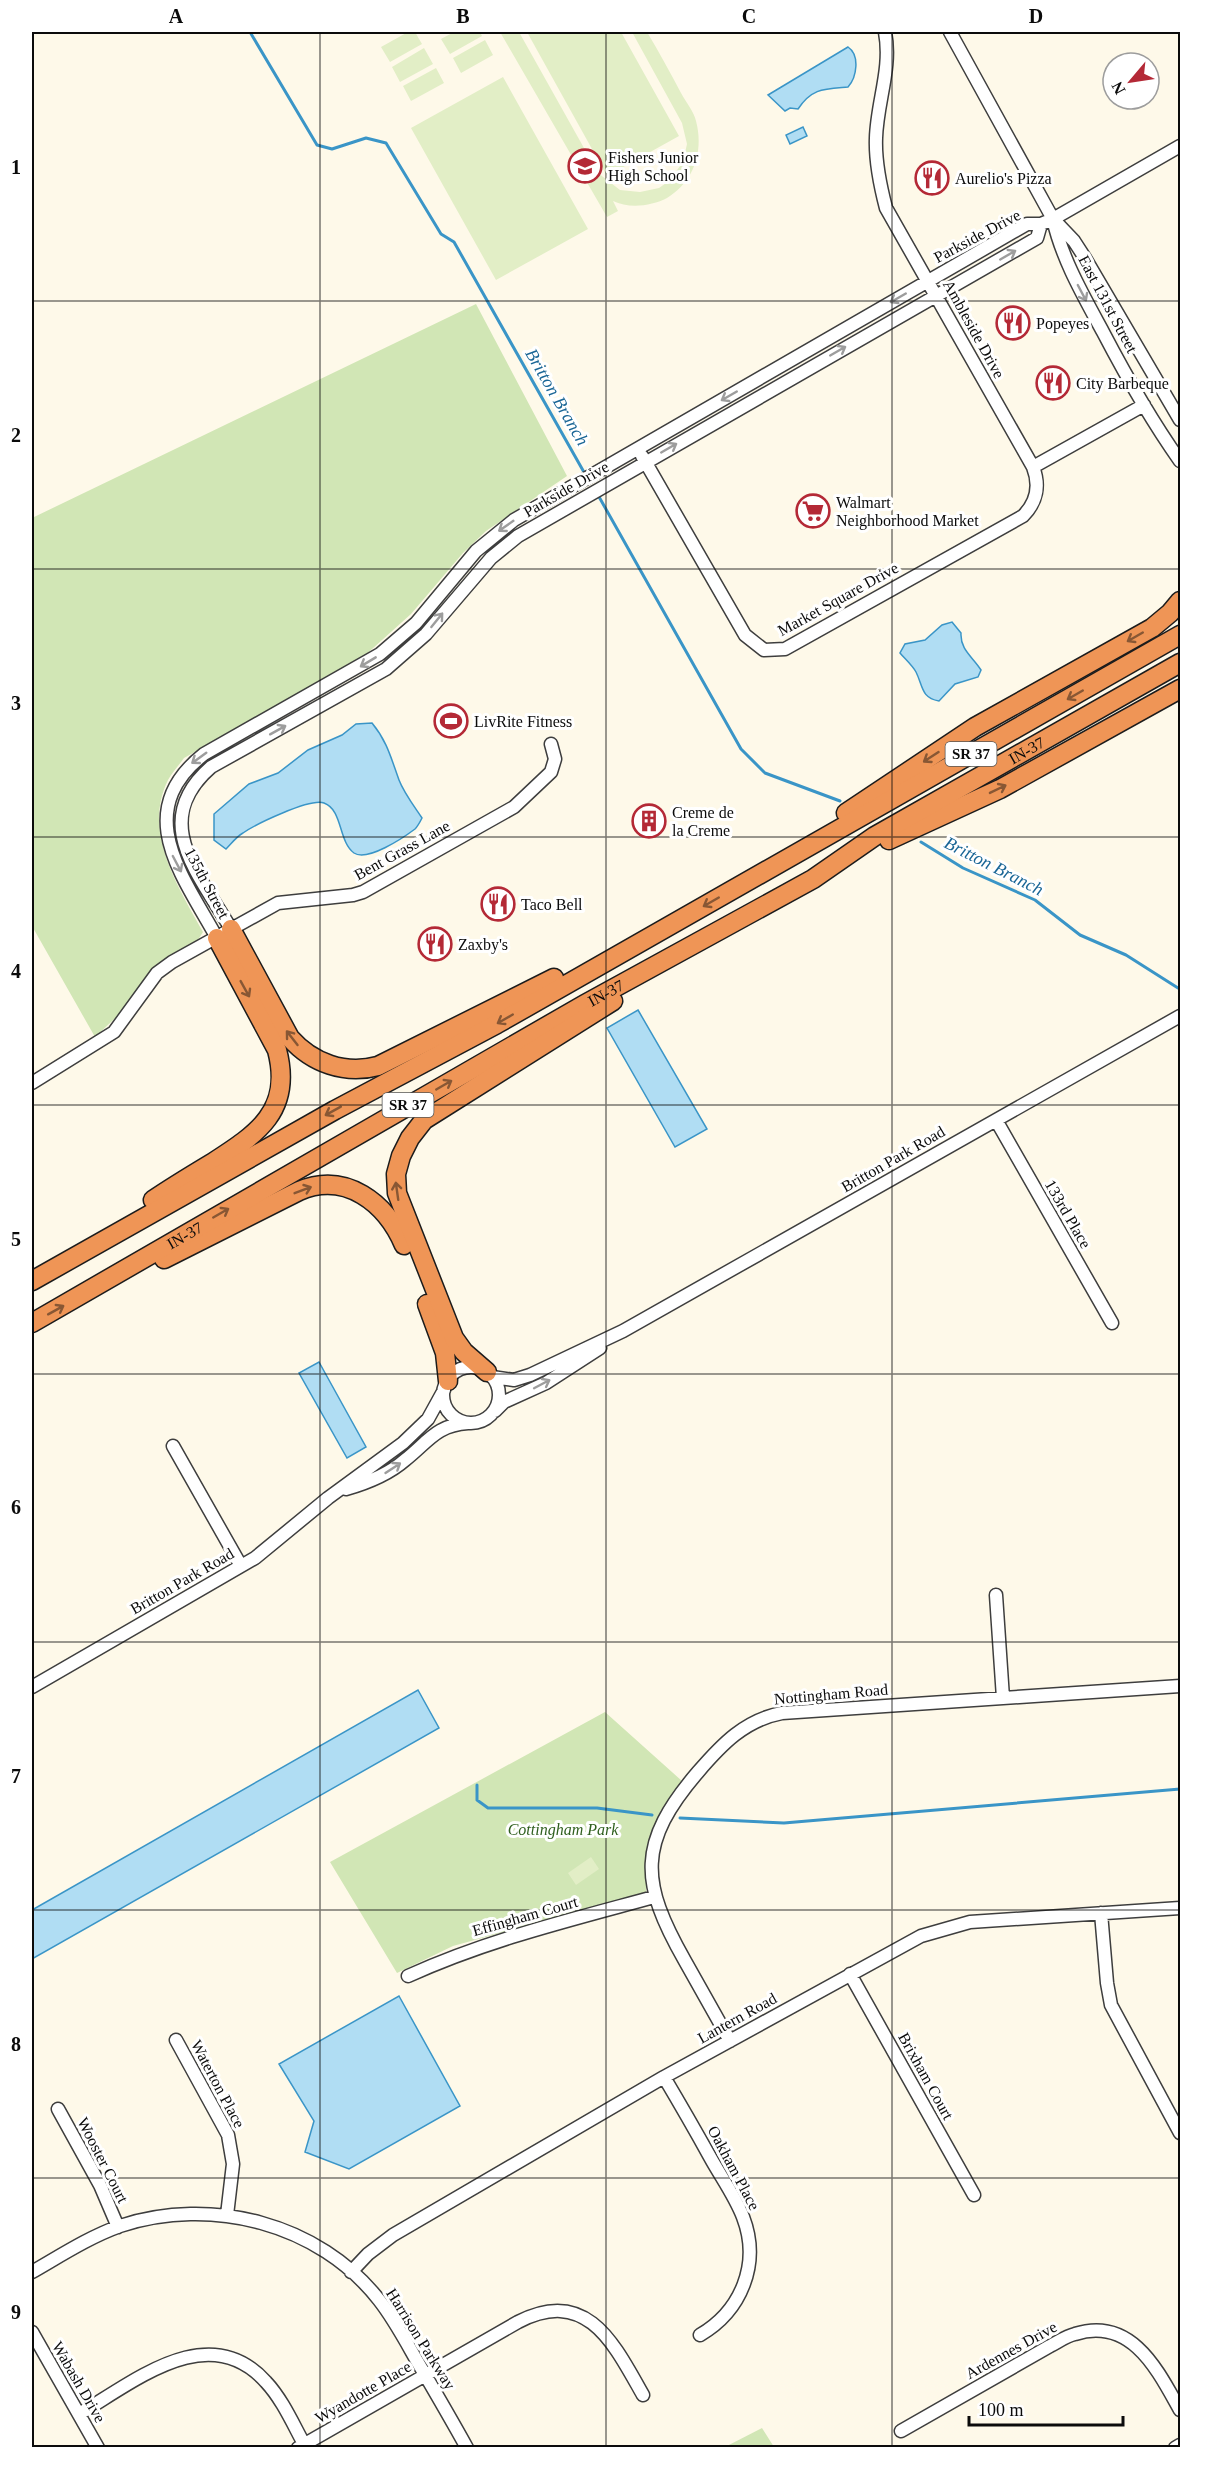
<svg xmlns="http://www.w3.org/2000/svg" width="1212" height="2479" viewBox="0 0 1212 2479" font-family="Georgia,serif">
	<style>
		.green { fill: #d1e6b5 }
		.pitch { fill: #e2eec6 }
		.water { fill: #b0ddf3; stroke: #3a95c7; stroke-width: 1.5 }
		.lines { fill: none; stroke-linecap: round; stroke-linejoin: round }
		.stream { stroke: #3a95c7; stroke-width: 3 }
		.minor-casing { stroke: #3e3e3e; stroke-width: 15 }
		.highway-casing { stroke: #1c1c1c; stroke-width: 21 }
		.minor { stroke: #fff; stroke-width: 12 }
		.highway { stroke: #ef9556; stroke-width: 18 }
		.oneway { stroke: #9d9d9d }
		.oneway2 { stroke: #885734 }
		.grid { fill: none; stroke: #0b0b0b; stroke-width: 1.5; stroke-opacity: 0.55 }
		.labels { text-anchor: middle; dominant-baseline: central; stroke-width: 6; stroke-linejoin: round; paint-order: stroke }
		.shield { fill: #fff; stroke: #545454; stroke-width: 1.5 }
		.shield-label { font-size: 15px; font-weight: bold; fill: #0b0b0b }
		.poi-label { font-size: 16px; fill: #0b0b0b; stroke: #fff; text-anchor: start }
		.street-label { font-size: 16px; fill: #0b0b0b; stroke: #fff }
		.park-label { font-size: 16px; font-style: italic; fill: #2f5f1e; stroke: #fff }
		.water-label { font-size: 18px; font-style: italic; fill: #1a6696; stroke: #fff }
		.neatline { fill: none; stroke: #0b0b0b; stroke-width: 2 }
		.grid-label { font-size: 20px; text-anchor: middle; font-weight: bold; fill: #0b0b0b }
	</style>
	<rect width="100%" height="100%" fill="#fef9e9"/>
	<path class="green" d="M476,304L567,476L486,531L463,553L411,614L362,658L184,758C179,765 172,773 168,780C142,832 179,888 203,932L196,943L95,1037L32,926V518Z
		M605,1712L682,1781L661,1810L647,1846L646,1893L453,1946L397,1973L330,1862Z
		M762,2428L774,2447H725Z"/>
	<path class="pitch" d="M408,32H415L422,44L390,62L381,47Z
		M454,32H480L482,36L450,54L441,39Z
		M500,32H519L598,173L620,190L640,192L659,188L669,181L683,162L687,144L682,123L632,32H647C659,52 670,72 681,93C686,102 694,112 696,121C704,151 694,182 667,198C652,206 629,209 613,201L618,211L607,217Z
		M527,32H621L679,136L607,176Z
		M485,40L493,55L461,73L453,58Z
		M424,48L433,64L400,82L392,67Z
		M436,68L444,83L411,101L403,86Z
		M503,77L588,229L496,280L411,128Z
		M591,1857L599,1869L576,1885L568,1873Z"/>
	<path class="water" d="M848,47C860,55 857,77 848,87C824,89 812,88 798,109L790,108L785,111L768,95Z
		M803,127L807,136L790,144L786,135Z
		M952,622L961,633C960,650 973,657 981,670L978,677L955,684L939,701C921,698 923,686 916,672C912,665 905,659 900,653L905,644L925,640L942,625Z
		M372,723C387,741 391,758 399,780C404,793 414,806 422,818C420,822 418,826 415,829C403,838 367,862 354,853C338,841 343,810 324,803C310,798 256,824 243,833C236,837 231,844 226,849L214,840V814L249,784L278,773L308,750L342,735L356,724Z
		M638,1010L707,1129L675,1147L607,1028Z
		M319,1362L366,1447L347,1458L299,1373Z
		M418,1690L439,1728L32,1959V1910Z
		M399,1996L460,2106L349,2169L305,2152L314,2121L279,2064Z"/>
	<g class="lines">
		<path class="stream" d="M250,32L317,145L332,149L366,138L386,143L441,234L454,242L585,474
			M598,495L741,749L765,773L840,801
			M921,842L963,868L1035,900L1080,935L1126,955L1178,988
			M477,1785V1800L488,1808H597L652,1815
			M680,1818L784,1823L1180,1789"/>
		<g class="minor-casing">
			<path id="minor" d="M950,32L1053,219C1062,259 1083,295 1103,332C1126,376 1151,420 1180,461
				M1054,220L1074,241L1085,258L1180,420
				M642,456L745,635L764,650L785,649L1023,516C1037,502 1040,485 1033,467L886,208C880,185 875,162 876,138C877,102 892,68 885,32
				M1033,467L1144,405
				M231,929C199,874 149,821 211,767L386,669L426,634L491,558L518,536L1037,238L1041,224
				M217,938C183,876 130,812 204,754L380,654L416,623L476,551L514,520L1027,224H1041L1053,219L1180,146
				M32,1083L114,1032L157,973L172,962L278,903L353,895L363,892L514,807L551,772L555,759L551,744
				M996,1120L1112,1323
				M443 1395a28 28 0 1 1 56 0a28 28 0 1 1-56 0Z
				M492,1377L514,1380L530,1375L623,1331L1180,1016
				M495,1411L504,1402L546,1383L600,1348
				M173,1446L241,1566
				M346,1489C367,1483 389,1474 405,1460C428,1442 436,1425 468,1423
				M996,1595L1003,1698
				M32,1687L255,1558L328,1498L403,1443L428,1419L444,1390
				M1101,1913L1107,1983L1111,2005L1180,2133
				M850,1974L974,2195
				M408,1976C487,1940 570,1920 654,1897
				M176,2040L228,2135L233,2164L227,2215
				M730,2041C715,2014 700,1988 685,1961C640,1882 637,1843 698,1772C722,1744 745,1720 782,1713L1180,1686
				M664,2077C680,2104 695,2130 710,2157C721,2177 735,2196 743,2217C761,2264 741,2311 700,2335
				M58,2109L100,2185L118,2227
				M32,2272C60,2256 89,2237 120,2226C211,2196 319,2223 379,2300C394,2319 405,2340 417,2361C434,2390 451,2419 467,2448
				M351,2272L368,2254L393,2235L664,2077L921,1936L970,1922L1180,1908
				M32,2332L98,2448
				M79,2414C134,2382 209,2318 266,2382C282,2399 293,2424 304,2444
				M901,2431L1050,2346C1058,2342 1066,2336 1075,2334C1132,2316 1158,2371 1180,2410
				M298,2448L518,2322C587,2286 614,2344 643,2395
				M1175,2448L1180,2445"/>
		</g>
		<g class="highway-casing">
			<g id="highway">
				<path d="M846,813L975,727L1152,628L1170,613L1180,601"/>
				<path d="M889,840L1000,789L1180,689"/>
				<path d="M231,929L290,1038C312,1063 345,1075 378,1066L554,978"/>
				<path d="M153,1200C172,1187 192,1175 212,1163C257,1134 293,1111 277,1050L217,938"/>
				<path d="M164,1259L299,1191C346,1171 386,1203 404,1245"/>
				<path d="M32,1281L335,1110L497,1024L1180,635"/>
				<path d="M427,1304L445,1353L448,1381"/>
				<path id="s1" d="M32,1323L585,1004L813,879L875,836L1180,663"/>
				<path d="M487,1372L464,1352L454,1338L397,1193L396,1174L401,1156L410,1138L424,1120L613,1001"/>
			</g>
		</g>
		<use href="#minor" class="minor"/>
		<use href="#highway" class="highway"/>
	</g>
	<defs><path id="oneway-shaft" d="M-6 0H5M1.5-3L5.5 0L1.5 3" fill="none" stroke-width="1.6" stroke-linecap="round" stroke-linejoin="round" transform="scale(1.5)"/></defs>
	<g class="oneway">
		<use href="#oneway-shaft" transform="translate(1008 255) rotate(-30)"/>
		<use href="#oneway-shaft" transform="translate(1082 293) rotate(62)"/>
		<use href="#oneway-shaft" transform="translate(898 298) rotate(150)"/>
		<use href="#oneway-shaft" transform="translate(838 351) rotate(-30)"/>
		<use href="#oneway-shaft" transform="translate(729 396) rotate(150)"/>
		<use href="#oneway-shaft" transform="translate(669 448) rotate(-30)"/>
		<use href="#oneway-shaft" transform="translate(506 526) rotate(145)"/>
		<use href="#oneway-shaft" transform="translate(437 620) rotate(-51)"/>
		<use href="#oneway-shaft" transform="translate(368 662) rotate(149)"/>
		<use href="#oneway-shaft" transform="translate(278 730) rotate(-29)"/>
		<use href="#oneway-shaft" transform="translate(199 758) rotate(144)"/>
		<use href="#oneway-shaft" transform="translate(177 864) rotate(62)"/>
		<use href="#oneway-shaft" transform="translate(542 1384) rotate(-28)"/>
		<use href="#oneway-shaft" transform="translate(393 1468) rotate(-33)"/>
	</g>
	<g class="oneway2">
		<use href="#oneway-shaft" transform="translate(1135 637) rotate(150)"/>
		<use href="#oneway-shaft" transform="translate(1075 695) rotate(150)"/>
		<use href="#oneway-shaft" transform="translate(931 757) rotate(147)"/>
		<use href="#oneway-shaft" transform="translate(998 789) rotate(-26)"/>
		<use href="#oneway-shaft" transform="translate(711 902) rotate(150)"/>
		<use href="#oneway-shaft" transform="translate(245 989) rotate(61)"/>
		<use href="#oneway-shaft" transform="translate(505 1019) rotate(150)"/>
		<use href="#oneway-shaft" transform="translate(292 1038) rotate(-128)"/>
		<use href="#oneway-shaft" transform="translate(444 1085) rotate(-30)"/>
		<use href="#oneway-shaft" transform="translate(333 1111) rotate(151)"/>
		<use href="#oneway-shaft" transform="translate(303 1190) rotate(-21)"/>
		<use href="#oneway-shaft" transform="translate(397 1191) rotate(-98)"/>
		<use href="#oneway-shaft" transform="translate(221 1213) rotate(-30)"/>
		<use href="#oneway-shaft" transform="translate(56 1310) rotate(-29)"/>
	</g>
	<path class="grid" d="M320,32V2448M606,32V2448M892,32V2448M32,301H1180M32,569H1180M32,837H1180M32,1105H1180M32,1374H1180M32,1642H1180M32,1910H1180M32,2178H1180"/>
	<defs>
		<g id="school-ring" transform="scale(1.725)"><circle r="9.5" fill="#fff" stroke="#b42936" stroke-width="1.5"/><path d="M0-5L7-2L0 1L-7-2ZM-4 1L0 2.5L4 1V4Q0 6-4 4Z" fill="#b42936"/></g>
		<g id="restaurant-ring" transform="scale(1.725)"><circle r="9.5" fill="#fff" stroke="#b42936" stroke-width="1.5"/><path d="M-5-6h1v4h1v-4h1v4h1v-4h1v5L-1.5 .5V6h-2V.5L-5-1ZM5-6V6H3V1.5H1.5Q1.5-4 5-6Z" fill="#b42936"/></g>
		<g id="supermarket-ring" transform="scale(1.725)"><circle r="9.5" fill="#fff" stroke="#b42936" stroke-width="1.5"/><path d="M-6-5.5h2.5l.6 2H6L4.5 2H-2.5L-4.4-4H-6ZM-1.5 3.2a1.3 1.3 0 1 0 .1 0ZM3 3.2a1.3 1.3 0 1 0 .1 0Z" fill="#b42936"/></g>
		<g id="stadium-ring" transform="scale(1.725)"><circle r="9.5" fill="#fff" stroke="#b42936" stroke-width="1.5"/><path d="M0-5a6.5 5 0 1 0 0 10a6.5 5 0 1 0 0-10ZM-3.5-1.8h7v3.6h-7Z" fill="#b42936"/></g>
		<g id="building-ring" transform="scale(1.725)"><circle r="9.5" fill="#fff" stroke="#b42936" stroke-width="1.5"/><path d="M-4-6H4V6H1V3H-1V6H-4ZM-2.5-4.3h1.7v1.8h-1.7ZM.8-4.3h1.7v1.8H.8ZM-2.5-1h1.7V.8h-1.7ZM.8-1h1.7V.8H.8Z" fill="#b42936"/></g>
	</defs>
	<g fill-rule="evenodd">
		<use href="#school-ring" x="585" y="166"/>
		<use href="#restaurant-ring" x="932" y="178"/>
		<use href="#restaurant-ring" x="1013" y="323"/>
		<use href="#restaurant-ring" x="1053" y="383"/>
		<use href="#supermarket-ring" x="813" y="511"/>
		<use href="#stadium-ring" x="451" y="721"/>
		<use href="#building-ring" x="649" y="821"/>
		<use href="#restaurant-ring" x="498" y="904"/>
		<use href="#restaurant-ring" x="435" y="944"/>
	</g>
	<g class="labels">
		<g class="shield">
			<rect x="945.5" y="742" width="51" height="24" rx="4.5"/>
			<rect x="382.5" y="1093" width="51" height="24" rx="4.5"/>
		</g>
		<g class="shield-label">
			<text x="971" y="754">SR 37</text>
			<text x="408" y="1105">SR 37</text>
		</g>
		<g class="poi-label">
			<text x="608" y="157">Fishers Junior<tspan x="608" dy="18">High School</tspan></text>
			<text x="955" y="178">Aurelio's Pizza</text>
			<text x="1036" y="323">Popeyes</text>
			<text x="1076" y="383">City Barbeque</text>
			<text x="836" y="502">Walmart<tspan x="836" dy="18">Neighborhood Market</tspan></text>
			<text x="474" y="721">LivRite Fitness</text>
			<text x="672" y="812">Creme de<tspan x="672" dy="18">la Creme</tspan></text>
			<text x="521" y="904">Taco Bell</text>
			<text x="458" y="944">Zaxby's</text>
		</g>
		<g class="street-label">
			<text transform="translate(977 236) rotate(-28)">Parkside Drive</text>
			<text transform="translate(1108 304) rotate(62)">East 131st Street</text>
			<text transform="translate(974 329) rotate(61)">Ambleside Drive</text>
			<text transform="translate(566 489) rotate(-30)">Parkside Drive</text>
			<text transform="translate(838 599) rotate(-29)">Market Square Drive</text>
			<text stroke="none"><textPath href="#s1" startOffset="1148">IN-37</textPath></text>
			<text transform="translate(402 850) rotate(-29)">Bent Grass Lane</text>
			<text transform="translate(207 883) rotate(62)">135th Street</text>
			<text stroke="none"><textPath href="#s1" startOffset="662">IN-37</textPath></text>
			<text transform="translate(893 1159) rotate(-30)">Britton Park Road</text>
			<text transform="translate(1068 1214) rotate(60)">133rd Place</text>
			<text stroke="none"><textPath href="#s1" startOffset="176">IN-37</textPath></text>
			<text transform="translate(182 1581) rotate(-30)">Britton Park Road</text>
			<text transform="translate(831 1694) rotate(-5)">Nottingham Road</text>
			<text transform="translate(525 1916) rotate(-16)">Effingham Court</text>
			<text transform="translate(737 2018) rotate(-29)">Lantern Road</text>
			<text transform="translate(926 2076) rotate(61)">Brixham Court</text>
			<text transform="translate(218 2084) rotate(62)">Waterton Place</text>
			<text transform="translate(103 2160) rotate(63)">Wooster Court</text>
			<text transform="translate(734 2168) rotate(62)">Oakham Place</text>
			<text transform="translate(421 2339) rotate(58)">Harrison Parkway</text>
			<text transform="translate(1011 2350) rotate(-29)">Ardennes Drive</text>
			<text transform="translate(79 2382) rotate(60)">Wabash Drive</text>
			<text transform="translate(363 2392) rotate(-30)">Wyandotte Place</text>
		</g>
		<g class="park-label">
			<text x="563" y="1829">Cottingham Park</text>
		</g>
		<g class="water-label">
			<text transform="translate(557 397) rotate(60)">Britton Branch</text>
			<text transform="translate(994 866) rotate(27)">Britton Branch</text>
		</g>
	</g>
	<rect width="1212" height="2479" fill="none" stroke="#ffffff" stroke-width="66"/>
	<g transform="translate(1131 81) rotate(241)"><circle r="28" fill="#ffffff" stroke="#9d9d9d" stroke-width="1.5"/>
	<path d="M0-4.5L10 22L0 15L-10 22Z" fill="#b42936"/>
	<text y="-9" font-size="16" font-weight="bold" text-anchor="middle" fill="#0b0b0b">N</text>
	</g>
	<path d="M969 2416v9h154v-9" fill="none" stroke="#0b0b0b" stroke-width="3"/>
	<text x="978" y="2416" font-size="18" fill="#0b0b0b" stroke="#ffffff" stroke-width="4.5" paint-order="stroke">100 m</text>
	<rect x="33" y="33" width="1146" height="2413" class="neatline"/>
	<g class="grid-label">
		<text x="176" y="23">A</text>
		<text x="463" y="23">B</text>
		<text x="749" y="23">C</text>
		<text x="1036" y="23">D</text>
		<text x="16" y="174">1</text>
		<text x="16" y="442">2</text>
		<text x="16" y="710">3</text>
		<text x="16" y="978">4</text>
		<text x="16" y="1246">5</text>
		<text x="16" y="1514">6</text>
		<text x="16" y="1783">7</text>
		<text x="16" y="2051">8</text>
		<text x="16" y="2319">9</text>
	</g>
</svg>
